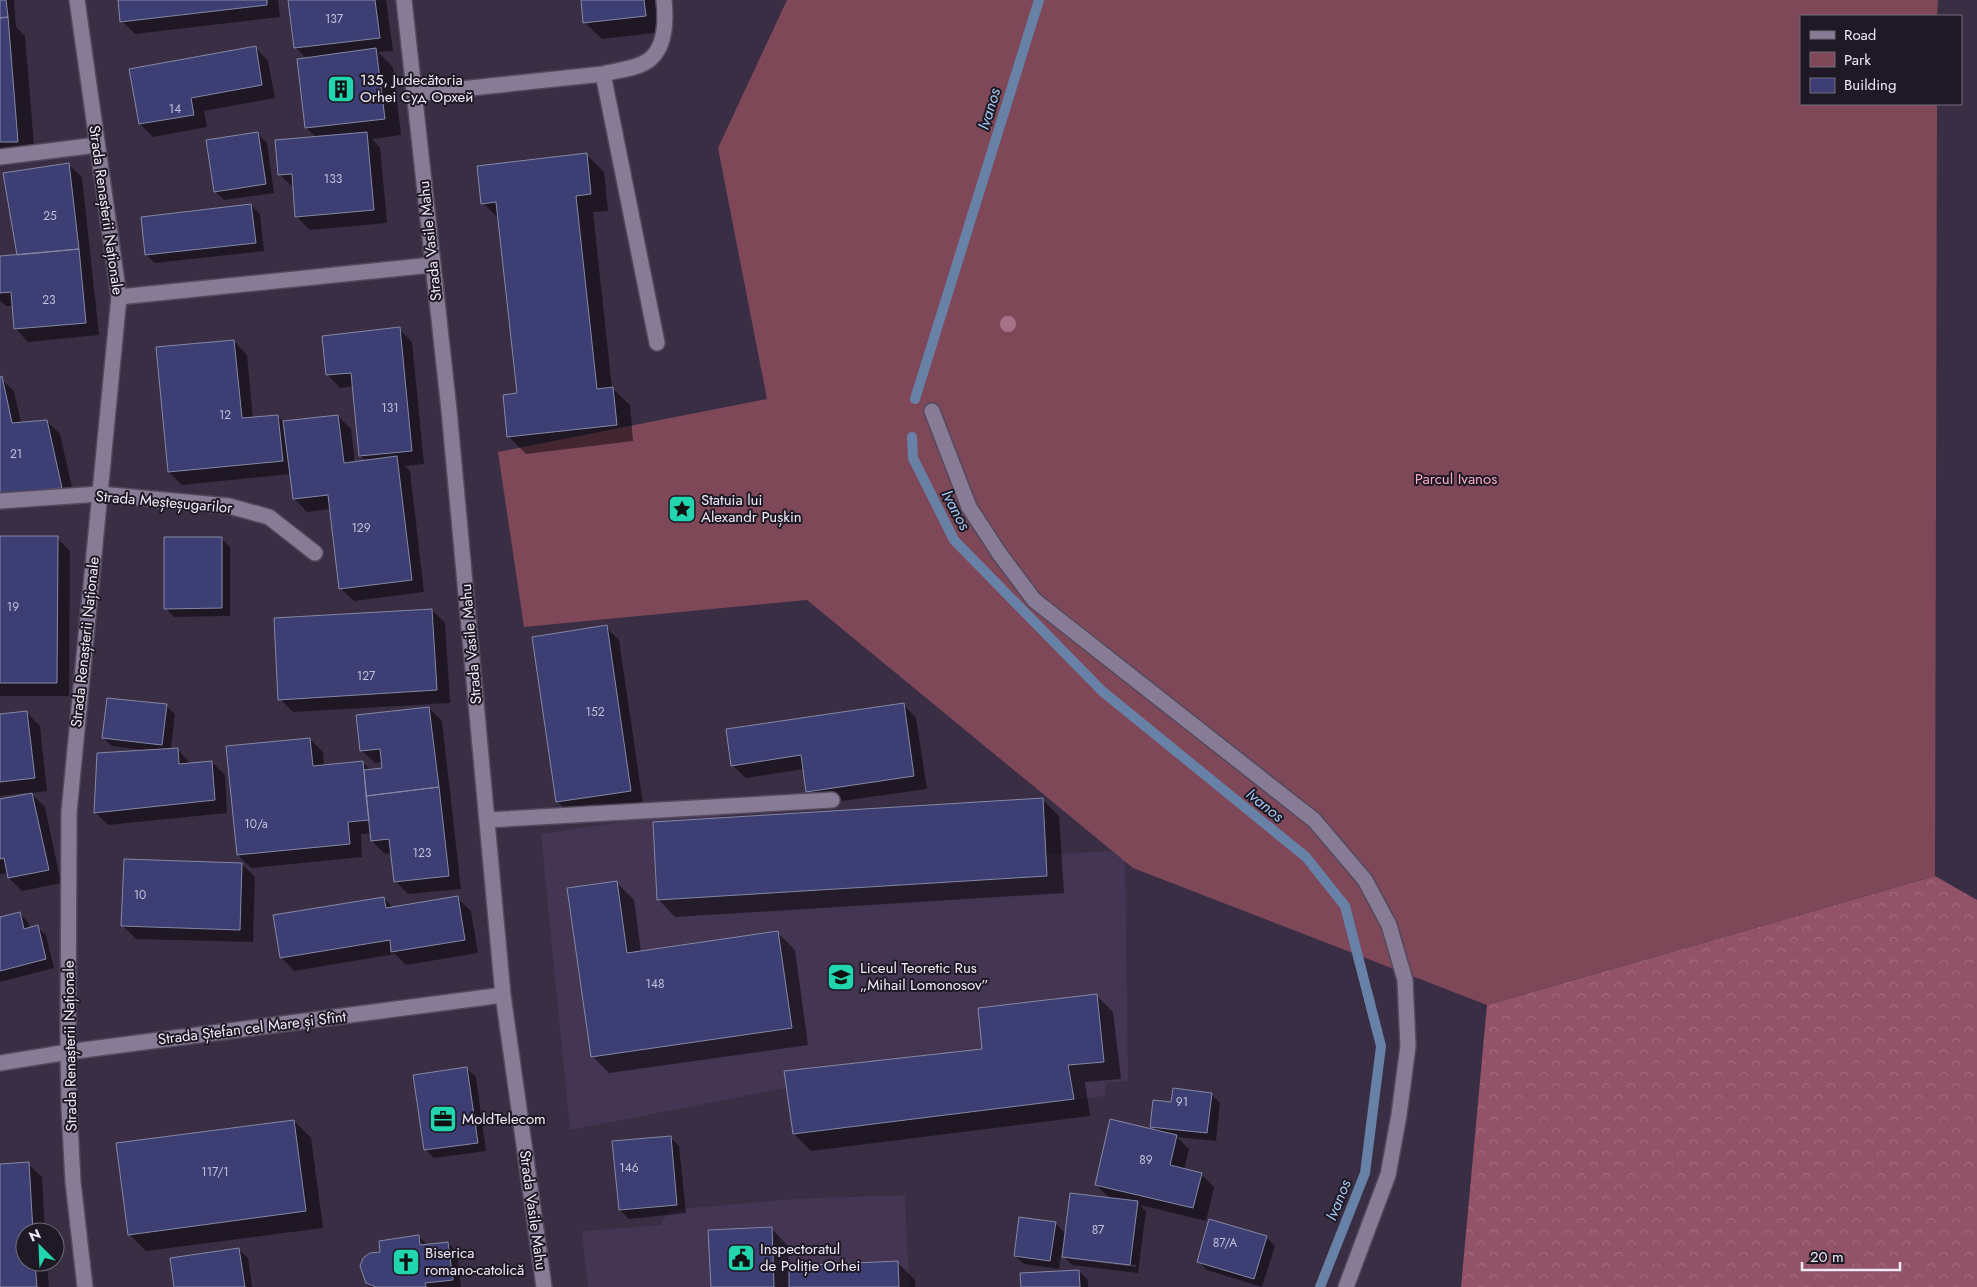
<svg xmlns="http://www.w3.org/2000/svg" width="1977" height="1287" viewBox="0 0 1977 1287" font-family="Jost,sans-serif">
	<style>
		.built { fill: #443552 }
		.forest { fill: url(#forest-crowns) }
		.green { fill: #7e4859 }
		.shadow { fill: #0007; fill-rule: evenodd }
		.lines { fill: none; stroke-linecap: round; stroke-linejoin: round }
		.stream { stroke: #6882a7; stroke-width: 10 }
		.building { fill: #3d3f74; stroke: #8588a4 }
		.lane-casing { stroke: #53495c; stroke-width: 18 }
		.street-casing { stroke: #53495c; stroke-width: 18 }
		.lane { stroke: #887b95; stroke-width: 15 }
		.street { stroke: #887b95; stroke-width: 15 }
		.tree { fill: #a4738a }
		.labels { text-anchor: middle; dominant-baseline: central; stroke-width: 4; stroke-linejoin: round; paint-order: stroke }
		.number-label { font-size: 12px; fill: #c4bfd8 }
		.poi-label { font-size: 15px; fill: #f1eaf9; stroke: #1e1924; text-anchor: start }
		.street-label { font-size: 15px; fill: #f1eaf9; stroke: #1e1924 }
		.park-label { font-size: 15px; fill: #faacc3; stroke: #1e1924 }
		.water-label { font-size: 16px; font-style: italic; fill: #a5c8f3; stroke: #1e1924 }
	</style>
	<defs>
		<pattern id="forest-crowns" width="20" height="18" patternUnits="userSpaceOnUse" patternTransform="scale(1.25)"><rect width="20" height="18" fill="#925267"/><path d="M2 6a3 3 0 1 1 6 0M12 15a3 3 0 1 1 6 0" fill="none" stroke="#a26b7e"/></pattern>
	</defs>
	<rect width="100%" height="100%" fill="#3a2e45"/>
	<path class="built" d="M718,812L720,844L768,872L1125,850L1128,1081L1106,1083L1105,1096L793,1134L786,1088L570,1130L541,834L654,817Z
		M905,1195L909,1287H588L582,1231L661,1225L669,1210L794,1199Z"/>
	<path class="forest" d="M1935,876L1977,900V1287H1461L1487,1005Z"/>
	<path class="green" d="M787,0H1938L1937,16H1801V104H1937L1935,876L1487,1005L1133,868L807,600L524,627L498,452L767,399L718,148Z"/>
	<path class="shadow" d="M0,0H14L16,27L25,36L35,158L0,160Z
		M119,0H278L280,17L135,34L122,21Z
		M289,0H386L393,51L378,52L393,67L401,135L372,139L380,147L387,223L310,230L297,217L294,188L280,175L277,142L317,138L306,128L307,59L296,48Z
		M582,0H659L662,32L602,39L584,22Z
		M255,47L268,61L275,98L204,111L207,127L153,137L140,124Z
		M258,134L267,143L274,193L224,200L215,191Z
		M587,155L604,172L608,211L593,212L612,388L630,405L633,441L526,454L508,436L518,394L500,220L483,203Z
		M68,164L82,177L99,335L28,342L15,328L13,306H6L0,301V257L19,256Z
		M251,205L260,214L264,251L155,263L146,255Z
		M399,329L412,342L424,464L405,466L410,471L424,592L354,601L340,588L331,509L307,512L294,498L291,474L182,485L169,472L234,341L247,355L253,419L278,416L284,423L338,416L351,429L355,463L366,461L360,456L354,386L340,388L327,374Z
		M0,378L14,391L21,423L47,421L60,434L75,501L7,508L0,502Z
		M0,537L57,538L70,551L69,696H0Z
		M221,538L230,547V616L174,617L166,608Z
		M432,610L445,623L450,703L293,712L280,699Z
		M606,627L619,640L643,804L570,814L557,801Z
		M903,704L916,718L927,789L820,804L807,791L804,769L746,778L732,765Z
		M166,706L175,714L171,749H177L191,764L212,762L225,775L227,813L108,825L95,812L144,750L112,746L103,738Z
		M429,708L442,721L461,889L408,894L395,881L392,853L385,854L372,841L371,833L361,834L362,857L251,868L238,855L310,739L323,752L324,766L363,762L371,771L383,769L382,762L375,763L361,750Z
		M26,712L40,726L47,791L31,793L45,807L61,883L22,891L9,878L8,873L0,874V801L26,795V793L0,796V716Z
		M1042,799L1059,816L1064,893L675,917L658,899Z
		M242,864L255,877L253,942L136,939L123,926Z
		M617,883L634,900L641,952L778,933L795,950L808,1045L609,1073L592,1056Z
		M384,898L393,908L457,898L471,911L478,953L406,965L395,954L294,971L281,957Z
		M19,913L28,922L30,929L37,927L46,935L54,968L0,982V918Z
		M1096,995L1113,1012L1121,1079L1085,1082L1090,1116L811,1151L794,1134L983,1051Z
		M467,1069L476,1077L486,1151L434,1158L425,1149Z
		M1211,1094L1220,1103L1216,1141L1177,1137L1189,1149L1184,1170L1201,1174L1214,1187L1206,1221L1140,1205L1146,1211L1138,1273L1072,1265L1061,1254L1059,1269L1024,1264L1015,1256L1055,1223L1066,1234L1111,1199L1096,1185L1157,1132L1152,1126L1172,1104ZM1071,1257L1136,1265V1267L1071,1259Z
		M294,1121L311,1138L323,1228L146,1251L129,1234Z
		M670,1137L679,1146L686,1213L629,1219L620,1210L613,1142Z
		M28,1164L42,1177L45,1232H25V1262H47L49,1287H0V1166Z
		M771,1228L788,1246L789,1267L897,1262L915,1280V1287H712Z
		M419,1236L428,1246L448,1243L457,1252L461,1287H371L367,1283L381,1253Z
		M1266,1237L1275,1246L1262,1287L1207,1270L1198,1261Z
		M239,1250L248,1258L252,1287H175Z
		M1079,1271L1088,1280V1287H1022Z"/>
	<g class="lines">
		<path class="stream" d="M915,399L1039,0
			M912,437L913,458L954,540L1102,691L1306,857L1345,906L1381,1046L1365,1173L1320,1287"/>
	</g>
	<path class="building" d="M0,0H6L8,17L0,18Z
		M118,0H267V5L120,22Z
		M288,0H375L380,38L294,48Z
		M581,0H644L646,16L583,23Z
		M8,17L18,142H0V18Z
		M256,46L262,85L191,98L194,115L139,124L129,69Z
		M376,48L385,119L305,128L297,59Z
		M258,132L266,184L214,192L206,140Z
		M367,132L374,210L295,217L292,174L278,175L275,140Z
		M587,153L591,194L576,196L597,389L613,387L617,425L507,437L503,395L517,393L496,202L481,204L477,166Z
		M69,163L79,249L17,255L3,173Z
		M251,204L256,243L145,255L141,217Z
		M79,249L86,323L14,329L11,292L0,293V256Z
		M400,327L412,451L359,456L351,373L326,375L322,336Z
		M234,340L242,418L278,415L283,461L168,472L156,347Z
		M2,376L12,423L47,420L62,488L0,495V377Z
		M338,415L344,463L397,456L412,580L339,589L328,495L293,499L283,421Z
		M0,536H58L57,683H0Z
		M164,537H222V608L164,609Z
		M432,609L437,690L278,700L274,618Z
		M607,625L631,791L556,802L532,637Z
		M107,698L167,704L162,745L102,738Z
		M904,703L914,776L806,792L801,755L731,766L726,729Z
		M429,707L439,787L366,796L364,770L382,768L380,749L360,751L356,715Z
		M27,711L35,778L0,782V714Z
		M310,738L313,766L363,761L369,820L348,822L350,844L237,855L226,746Z
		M178,748L179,764L212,761L215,800L94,813L97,753Z
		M439,787L449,876L394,882L389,839L371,841L366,796Z
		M32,793L49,870L8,878L4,858L0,859V799Z
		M1043,798L1047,876L657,900L653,822Z
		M124,859L242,863L240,930L121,926Z
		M617,881L627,953L778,931L792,1028L591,1057L567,888Z
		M458,896L465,940L391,952L390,940L280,958L273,915L384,897L386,908Z
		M20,912L24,929L38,925L46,959L0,971V917Z
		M1097,994L1104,1062L1068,1065L1074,1099L793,1134L784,1071L982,1049L978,1008Z
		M467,1067L478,1143L424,1150L413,1075Z
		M1173,1088L1212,1093L1207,1133L1150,1127L1153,1100L1171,1102Z
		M1110,1119L1177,1135L1170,1165L1202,1173L1193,1208L1095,1185Z
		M294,1120L306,1211L128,1235L116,1143Z
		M671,1136L677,1205L619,1210L612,1141Z
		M29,1162L33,1232H25V1262H35L37,1287H0V1164Z
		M1070,1193L1138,1201L1130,1265L1062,1257Z
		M1019,1217L1056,1222L1050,1261L1014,1256Z
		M1209,1219L1267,1236L1254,1279L1197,1262Z
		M772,1227L774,1287H711L708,1230Z
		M419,1235L420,1245L448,1242L453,1280L425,1283L426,1287H376L366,1283L360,1266L363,1258L370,1253L380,1252L379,1241Z
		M239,1248L245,1287H174L170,1258Z
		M898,1261L899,1287H789V1266Z
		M1079,1270L1080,1287H1021L1020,1273Z"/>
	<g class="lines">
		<g class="lane-casing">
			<path id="lane" d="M603,74L657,343
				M414,94L603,74C617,70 637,69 649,60C666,47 666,19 664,0
				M0,157L97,145
				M119,297L432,265
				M0,501L99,494L229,506L269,517L315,553
				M487,820L832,800"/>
		</g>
		<g class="street-casing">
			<path id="street" d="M77,0L119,297L69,812L68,1052L69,1107L73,1182L85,1287
				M404,0L449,410L503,995L544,1287
				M932,411L969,507L999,553L1034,600L1314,820L1365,880L1389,925L1405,980L1408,1046L1399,1115L1388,1175L1346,1287
				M0,1063L68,1052L503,995"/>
		</g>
		<use href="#lane" class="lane"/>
		<use href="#street" class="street"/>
	</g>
	<circle class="tree" cx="1008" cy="324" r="8"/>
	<defs>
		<g id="building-square" transform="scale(1.4375)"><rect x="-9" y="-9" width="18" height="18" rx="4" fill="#21d5af" stroke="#1e1924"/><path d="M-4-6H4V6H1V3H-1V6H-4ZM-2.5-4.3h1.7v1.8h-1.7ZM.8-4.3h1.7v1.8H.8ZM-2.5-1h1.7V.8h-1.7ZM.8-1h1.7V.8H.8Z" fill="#111"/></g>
		<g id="sight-square" transform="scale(1.4375)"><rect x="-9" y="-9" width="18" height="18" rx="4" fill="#21d5af" stroke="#1e1924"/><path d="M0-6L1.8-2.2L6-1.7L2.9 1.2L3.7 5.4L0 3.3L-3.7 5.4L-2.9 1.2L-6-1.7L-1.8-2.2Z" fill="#111"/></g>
		<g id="school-square" transform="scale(1.4375)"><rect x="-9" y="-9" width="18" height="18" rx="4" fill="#21d5af" stroke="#1e1924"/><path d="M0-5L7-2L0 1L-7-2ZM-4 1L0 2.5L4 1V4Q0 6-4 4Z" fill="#111"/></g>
		<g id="office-square" transform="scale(1.4375)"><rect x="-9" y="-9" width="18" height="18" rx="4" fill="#21d5af" stroke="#1e1924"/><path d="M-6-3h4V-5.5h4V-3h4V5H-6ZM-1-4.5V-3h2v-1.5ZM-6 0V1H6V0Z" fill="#111"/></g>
		<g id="civic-square" transform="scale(1.4375)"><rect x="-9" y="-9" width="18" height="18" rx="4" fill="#21d5af" stroke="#1e1924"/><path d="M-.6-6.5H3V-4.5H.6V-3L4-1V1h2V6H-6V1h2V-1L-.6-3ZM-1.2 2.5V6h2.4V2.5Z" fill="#111"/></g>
		<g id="church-square" transform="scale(1.4375)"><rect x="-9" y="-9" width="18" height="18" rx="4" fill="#21d5af" stroke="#1e1924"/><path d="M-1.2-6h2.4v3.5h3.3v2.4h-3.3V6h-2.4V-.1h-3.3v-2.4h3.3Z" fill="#111"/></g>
	</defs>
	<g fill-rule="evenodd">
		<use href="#building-square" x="341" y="89"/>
		<use href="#sight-square" x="682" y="509"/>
		<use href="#school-square" x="841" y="977"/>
		<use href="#office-square" x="443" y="1119"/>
		<use href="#civic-square" x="741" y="1258"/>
		<use href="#church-square" x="406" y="1262"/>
	</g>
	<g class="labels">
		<g class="number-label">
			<text x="334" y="19">137</text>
			<text x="175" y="109">14</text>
			<text x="333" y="179">133</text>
			<text x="50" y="216">25</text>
			<text x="49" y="300">23</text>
			<text x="390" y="408">131</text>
			<text x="225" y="415">12</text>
			<text x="16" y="454">21</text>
			<text x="361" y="528">129</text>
			<text x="13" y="607">19</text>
			<text x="366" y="676">127</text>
			<text x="595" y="712">152</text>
			<text x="256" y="824">10/a</text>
			<text x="422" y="853">123</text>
			<text x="140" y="895">10</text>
			<text x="655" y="984">148</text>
			<text x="1182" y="1102">91</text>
			<text x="1146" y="1160">89</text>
			<text x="629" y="1168">146</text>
			<text x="215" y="1172">117/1</text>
			<text x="1098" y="1230">87</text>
			<text x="1225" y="1243">87/A</text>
		</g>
		<g class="poi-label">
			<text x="360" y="80">135, Judecătoria<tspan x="360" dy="17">Orhei Суд Орхей</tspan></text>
			<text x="701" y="500">Statuia lui<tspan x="701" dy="17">Alexandr Pușkin</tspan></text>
			<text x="860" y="968">Liceul Teoretic Rus<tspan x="860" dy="17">„Mihail Lomonosov”</tspan></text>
			<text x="462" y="1119">MoldTelecom</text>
			<text x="760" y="1249">Inspectoratul<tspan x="760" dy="17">de Poliție Orhei</tspan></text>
			<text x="425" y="1253">Biserica<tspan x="425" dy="17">romano-catolică</tspan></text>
		</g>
		<g class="street-label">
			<text transform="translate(106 210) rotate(82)">Strada Renașterii Naționale</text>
			<text transform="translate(430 241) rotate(-96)">Strada Vasile Mahu</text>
			<text transform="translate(164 502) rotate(5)">Strada Meșteșugarilor</text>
			<text transform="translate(85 642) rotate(-84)">Strada Renașterii Naționale</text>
			<text transform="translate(471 644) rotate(-95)">Strada Vasile Mahu</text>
			<text transform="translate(252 1028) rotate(-7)">Strada Ștefan cel Mare și Sfînt</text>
			<text transform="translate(70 1046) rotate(-91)">Strada Renașterii Naționale</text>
			<text transform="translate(533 1210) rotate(82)">Strada Vasile Mahu</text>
		</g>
		<g class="park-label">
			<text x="1456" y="479">Parcul Ivanos</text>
		</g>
		<g class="water-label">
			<text transform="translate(989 109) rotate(-73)">Ivanos</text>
			<text transform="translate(956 510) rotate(62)">Ivanos</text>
			<text transform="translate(1265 805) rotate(39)">Ivanos</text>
			<text transform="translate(1338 1200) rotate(-68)">Ivanos</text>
		</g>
	</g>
	<rect x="1800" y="15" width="162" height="90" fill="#1e1924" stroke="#726d79"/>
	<rect x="1810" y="31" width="25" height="8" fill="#887b95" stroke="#726d79"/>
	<text x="1844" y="40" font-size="15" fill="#f1eaf9">Road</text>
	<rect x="1810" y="52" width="25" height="15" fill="#7e4859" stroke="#726d79"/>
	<text x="1844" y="65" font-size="15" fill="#f1eaf9">Park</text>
	<rect x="1810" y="78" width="25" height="15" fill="#3d3f74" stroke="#726d79"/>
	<text x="1844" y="90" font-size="15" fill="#f1eaf9">Building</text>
	<g transform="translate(40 1247) rotate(336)"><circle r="24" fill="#1e1924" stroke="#726d79"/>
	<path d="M0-4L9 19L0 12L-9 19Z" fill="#21d5af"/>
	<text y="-8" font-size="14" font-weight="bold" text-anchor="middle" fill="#f1eaf9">N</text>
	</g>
	<path d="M1802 1262v8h98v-8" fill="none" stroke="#f1eaf9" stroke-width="2.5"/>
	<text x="1810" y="1262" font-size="15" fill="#f1eaf9" stroke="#1e1924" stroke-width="4" paint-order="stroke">20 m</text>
</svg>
